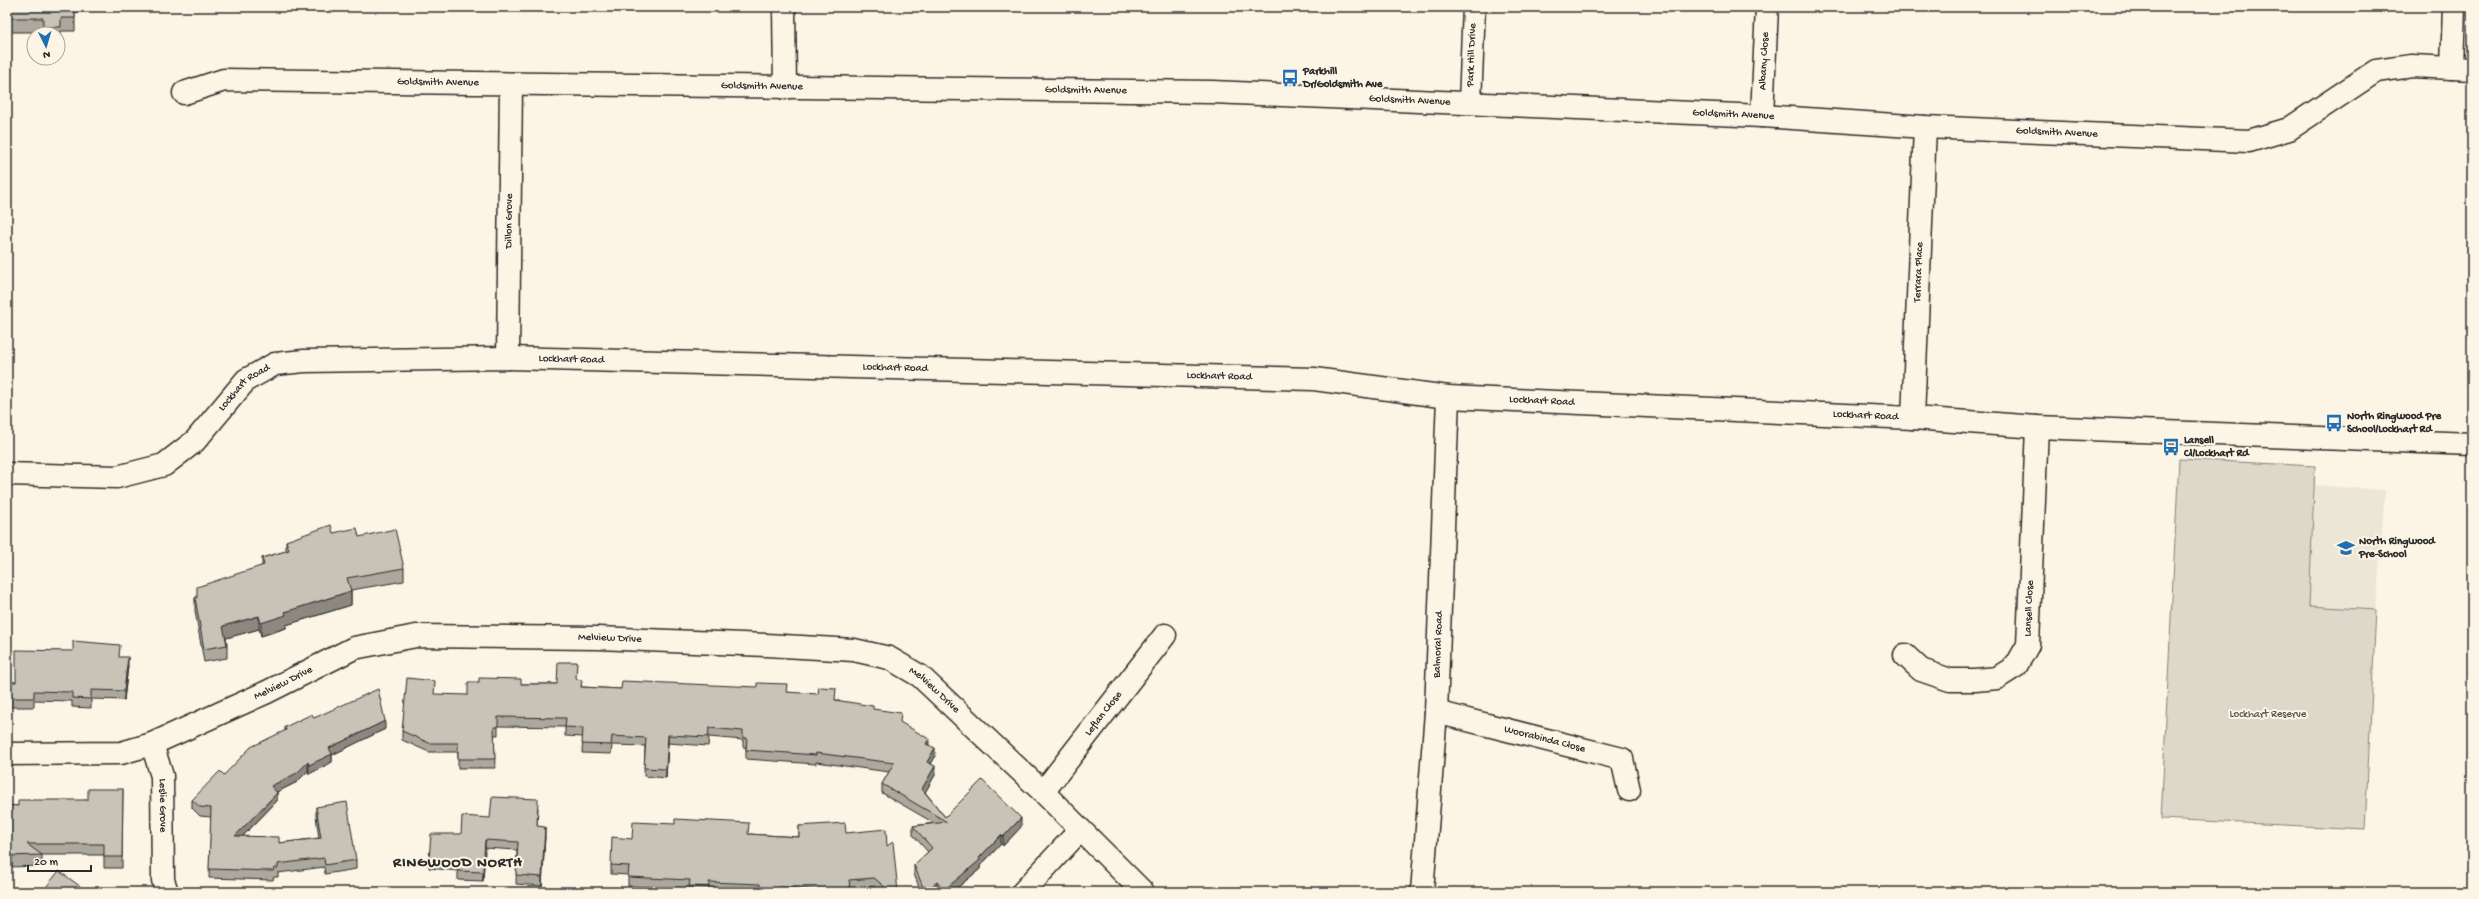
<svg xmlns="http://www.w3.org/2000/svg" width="2479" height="899" viewBox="0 0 2479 899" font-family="'Gochi Hand',sans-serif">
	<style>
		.built { fill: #ece6d7 }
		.green { fill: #ded8ca; stroke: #84827a }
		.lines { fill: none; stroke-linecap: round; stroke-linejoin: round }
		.minor-casing { stroke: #2b2b2b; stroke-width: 25 }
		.minor { stroke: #fcf5e5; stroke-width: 22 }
		.wall { fill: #aca89d; stroke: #2b2b2b }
		.shaded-wall { fill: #8c8880; stroke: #2b2b2b }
		.building { fill: #c8c3b7; stroke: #2b2b2b }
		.labels { text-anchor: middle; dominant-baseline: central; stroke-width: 4; stroke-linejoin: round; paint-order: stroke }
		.street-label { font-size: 11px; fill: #2b2b2b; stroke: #fcf5e5 }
		.poi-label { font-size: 11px; font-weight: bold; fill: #2b2b2b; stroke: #fcf5e5; text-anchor: start }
		.park-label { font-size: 11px; fill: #585653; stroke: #fcf5e5 }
		.district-label { font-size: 15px; font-weight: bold; letter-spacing: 1px; fill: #2b2b2b; stroke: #fcf5e5 }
	</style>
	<rect width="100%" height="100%" fill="#fcf5e5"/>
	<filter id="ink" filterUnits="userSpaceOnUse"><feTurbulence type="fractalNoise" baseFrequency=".025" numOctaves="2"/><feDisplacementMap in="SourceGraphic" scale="8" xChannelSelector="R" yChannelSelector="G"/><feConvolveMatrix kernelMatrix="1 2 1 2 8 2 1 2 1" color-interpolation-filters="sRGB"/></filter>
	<g filter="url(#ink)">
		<path class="built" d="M2315,485L2385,490L2376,610L2309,607Z"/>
		<path class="green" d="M2179,459L2315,466L2309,606L2376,610L2365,829L2161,819Z"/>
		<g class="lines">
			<g class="minor-casing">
				<g id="minor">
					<path d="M784,7L785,88"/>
					<path d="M2452,68L2454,7"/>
					<path id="s1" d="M184,93L224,80L1212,92L1762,116L1925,127L2249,141L2289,129L2376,71L2412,66L2472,69"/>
					<path id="s2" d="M1470,102L1474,7"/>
					<path id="s3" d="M1762,116L1767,7"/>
					<path id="s4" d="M508,358L511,84"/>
					<path id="s5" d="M1913,418L1925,127"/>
					<path id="s6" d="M7,474L117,477L164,465L195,441L246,380L275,364L304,361L508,358L1314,379L1448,397L1913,418L2037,427L2472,444"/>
					<path id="s7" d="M1905,655L1921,670L1950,680H1975L1997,678L2016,666L2028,645L2037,427"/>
					<path id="s8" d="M1436,712L1622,759L1629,790"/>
					<path id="s9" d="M152,744L162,776L163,880L167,892"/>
					<path id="s10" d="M7,754L121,753L152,744L267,692L354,648L416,636L598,638L766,645L854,650L889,658L920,676L1043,792L1143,892"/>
					<path id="s11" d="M1043,792L1165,635"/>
					<path d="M1023,892L1080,830"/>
					<path id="s12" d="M1422,892L1436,712L1448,397"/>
				</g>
			</g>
			<use href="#minor" class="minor"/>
		</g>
		<path class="wall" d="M10,7H78V12H75V31H61V40H58V34H43V32H10Z
			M333,533L359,537L404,568V581L351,590V605L286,625V628L261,636L259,629L226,638L227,645V658L204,662L195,611V598L262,566V558L286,551V541Z
			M119,657L128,666L124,700L91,699V708L72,707V701L34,700V707H7V682H16Z
			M576,679L582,687L621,689L787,692L836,700L873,709L901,723L929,745L935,757L931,764L935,775L925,792L945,817L1021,827L1003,846L1001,844L980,866V869L952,892H938L937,891L935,892H921L914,874V865L928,852L913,835V826L934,823L882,793V784L889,772L816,762V764L746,759V747H743V740L709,737L708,746L668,743L666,778L644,776L645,746L612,745L611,754L582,753L583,737L565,736V727L498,726V735H494L495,768H458V752H429L402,740V731L468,695L521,684H557Z
			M314,718L385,729L332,755V762L309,774L308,771L297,782L277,792V801L243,836L279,843L319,838L316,816V807L356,860V869L325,874L324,867L278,873V877H274L273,880L209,878L211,817L200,816L192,808V800L224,775L285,731V727Z
			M123,789L122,868H104V855H42V866L7,867V805L18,806L88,800Z
			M538,808L537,826L545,836L542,886L516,884L517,850L485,848L483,881L458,880V871L429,868V859L461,834L490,818Z
			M799,826L846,833L887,846L898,892H881L874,886L850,889V892H737L709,891V892H689V889L628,886V875L611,874V865L749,834L799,837Z"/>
		<path class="shaded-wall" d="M351,591V605L286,625V628L261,636V623L285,612Z
			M259,616V629L223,639V626Z
			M128,657V666L124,700V691Z
			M385,721V729L332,755V762L309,774V765L329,748Z
			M668,735V743L666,778V769Z
			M929,739V748L926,744Z
			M935,748V757L927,771V762Z
			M308,762V771L297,782L271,795V786Z
			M935,766V775L922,798V789Z
			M277,793V801L235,844V836Z
			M1021,818V827L1003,846V837Z
			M545,827V836L542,886V877Z
			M1001,835V844L980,866V869L952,892H944V890L979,858Z
			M485,840V848L483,881V872Z
			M937,882V891L935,892H925Z"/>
		<path class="building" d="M10,7H75V18H61V27H43V18H10Z
			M331,525L333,533L357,528L359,537L395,529L404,568L347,578L351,591L285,612L286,615L261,623L259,616L223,626L227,645L204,649L195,598H197V587L264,565L262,558L289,550L286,541Z
			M73,641L120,645L119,657H128L124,691L91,690V699L72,698V692L34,691V698H7V682H16V650L73,651Z
			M558,662H577L576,679L582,680L581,687L621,689L622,681L757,687V683L787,684L786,692L818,694L819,687L836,688L835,700L873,706V709L901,713L900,722L929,739L926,744L935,748L927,762L935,766L922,789L945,817L982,780L1021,818L1003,837L1001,835L979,858L980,860L944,890L937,882L925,892L914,865L932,848L913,826L947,822L882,784L894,763L816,753V755L746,750L747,738H743V731L709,728L708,737L668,735L666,769L644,768L646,738L612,736L611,745L582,744L583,728L565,727L566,718L498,717V727H494L495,759H458V743H429L402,731L407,678L435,681L434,694L468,695V682H479V678L521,679V684H557Z
			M378,689L385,721L329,748L332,754L309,765L308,762L297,773L271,786L277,793L235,836L279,837V843L321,838L316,807L347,802L356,860L325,865L324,858L278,864V868H274L273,871L209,869L211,808L200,807L192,800L220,771L224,775L251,747L286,730L285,727L312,714L314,718Z
			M88,789H123L122,857H104V844H27L42,855L7,856V805L18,806V800H88Z
			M492,797L538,799L537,826L545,827L542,877L516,875L518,842L485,840L483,872L458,871L459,862L429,859L431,834H461L462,816L490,818Z
			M675,819L749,823L748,834L799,837V826L845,823L846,833L886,829L887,846L893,842L898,892H891L874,878L849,880L850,889L820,892V890L780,887V891L760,890V884L709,882V887L689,886L690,880L628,877L629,866L611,865L612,837L632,839L633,822L675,824Z
			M59,871L88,892H42Z"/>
	</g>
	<defs>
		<g id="bus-bare" transform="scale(1.38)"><path d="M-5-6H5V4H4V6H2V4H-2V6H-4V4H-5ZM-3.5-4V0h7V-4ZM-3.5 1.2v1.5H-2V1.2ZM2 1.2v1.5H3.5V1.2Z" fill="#1f6fb2" stroke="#fcf5e5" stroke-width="2.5" paint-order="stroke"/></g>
		<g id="school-bare" transform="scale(1.38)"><path d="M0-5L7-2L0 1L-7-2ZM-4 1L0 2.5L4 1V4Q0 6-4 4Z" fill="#1f6fb2" stroke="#fcf5e5" stroke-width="2.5" paint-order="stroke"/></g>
	</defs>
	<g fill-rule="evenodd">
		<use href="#bus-bare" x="1290" y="78"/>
		<use href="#bus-bare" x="2334" y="423"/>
		<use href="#bus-bare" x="2171" y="447"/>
		<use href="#school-bare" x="2346" y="548"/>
	</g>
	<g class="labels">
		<g class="street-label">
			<text stroke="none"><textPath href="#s2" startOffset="47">Park Hill Drive</textPath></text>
			<text stroke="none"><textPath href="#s3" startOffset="55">Albany Close</textPath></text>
			<text stroke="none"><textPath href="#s1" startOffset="256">Goldsmith Avenue</textPath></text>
			<text stroke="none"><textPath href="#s1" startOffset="580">Goldsmith Avenue</textPath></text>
			<text stroke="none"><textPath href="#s1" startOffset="904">Goldsmith Avenue</textPath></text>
			<text stroke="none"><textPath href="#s1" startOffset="1228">Goldsmith Avenue</textPath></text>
			<text stroke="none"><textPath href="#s1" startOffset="1552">Goldsmith Avenue</textPath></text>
			<text stroke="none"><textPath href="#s1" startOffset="1876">Goldsmith Avenue</textPath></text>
			<text stroke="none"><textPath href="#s4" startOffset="137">Dillon Grove</textPath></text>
			<text stroke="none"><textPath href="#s5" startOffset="146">Terrara Place</textPath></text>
			<text stroke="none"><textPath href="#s6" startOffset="607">Lockhart Road</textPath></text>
			<text stroke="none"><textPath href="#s6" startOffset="931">Lockhart Road</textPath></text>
			<text stroke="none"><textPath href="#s6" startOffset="1255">Lockhart Road</textPath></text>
			<text stroke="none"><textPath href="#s6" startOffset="271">Lockhart Road</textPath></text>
			<text stroke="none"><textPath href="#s6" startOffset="1579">Lockhart Road</textPath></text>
			<text stroke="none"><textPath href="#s6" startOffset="1903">Lockhart Road</textPath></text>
			<text stroke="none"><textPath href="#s7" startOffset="183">Lansell Close</textPath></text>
			<text stroke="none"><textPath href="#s10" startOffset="627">Melview Drive</textPath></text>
			<text stroke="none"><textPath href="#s12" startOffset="248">Balmoral Road</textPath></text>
			<text stroke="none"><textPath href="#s10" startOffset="291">Melview Drive</textPath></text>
			<text stroke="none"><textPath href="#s10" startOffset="963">Melview Drive</textPath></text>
			<text stroke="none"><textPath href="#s11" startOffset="99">Leflan Close</textPath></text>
			<text stroke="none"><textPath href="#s8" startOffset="112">Woorabinda Close</textPath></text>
			<text stroke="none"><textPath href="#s9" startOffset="63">Leslie Grove</textPath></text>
		</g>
		<g class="poi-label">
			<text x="1303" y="72">Parkhill<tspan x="1303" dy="13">Dr/Goldsmith Ave</tspan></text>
			<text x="2347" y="417">North Ringwood Pre<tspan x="2347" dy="13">School/Lockhart Rd</tspan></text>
			<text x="2184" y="441">Lansell<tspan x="2184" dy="13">Cl/Lockhart Rd</tspan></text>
			<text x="2359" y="542">North Ringwood<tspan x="2359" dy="13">Pre-School</tspan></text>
		</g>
		<g class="park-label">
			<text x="2268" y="715">Lockhart Reserve</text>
		</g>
		<g class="district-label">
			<text x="458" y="863">RINGWOOD NORTH</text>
		</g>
	</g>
	<rect width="2479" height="899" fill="none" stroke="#fcf5e5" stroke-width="24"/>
	<rect x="12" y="12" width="2455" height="875" fill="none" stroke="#2b2b2b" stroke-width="1.5" filter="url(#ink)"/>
	<g transform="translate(46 46) rotate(175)"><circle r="19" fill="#fcf5e5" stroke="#a8a49b"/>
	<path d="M0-3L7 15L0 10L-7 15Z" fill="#1f6fb2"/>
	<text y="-6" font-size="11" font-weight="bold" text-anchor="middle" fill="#2b2b2b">N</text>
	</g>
	<path d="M28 865v6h63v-6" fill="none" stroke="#2b2b2b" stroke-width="2"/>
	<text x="34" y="865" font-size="12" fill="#2b2b2b" stroke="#fcf5e5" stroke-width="3" paint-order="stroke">20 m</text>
</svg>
